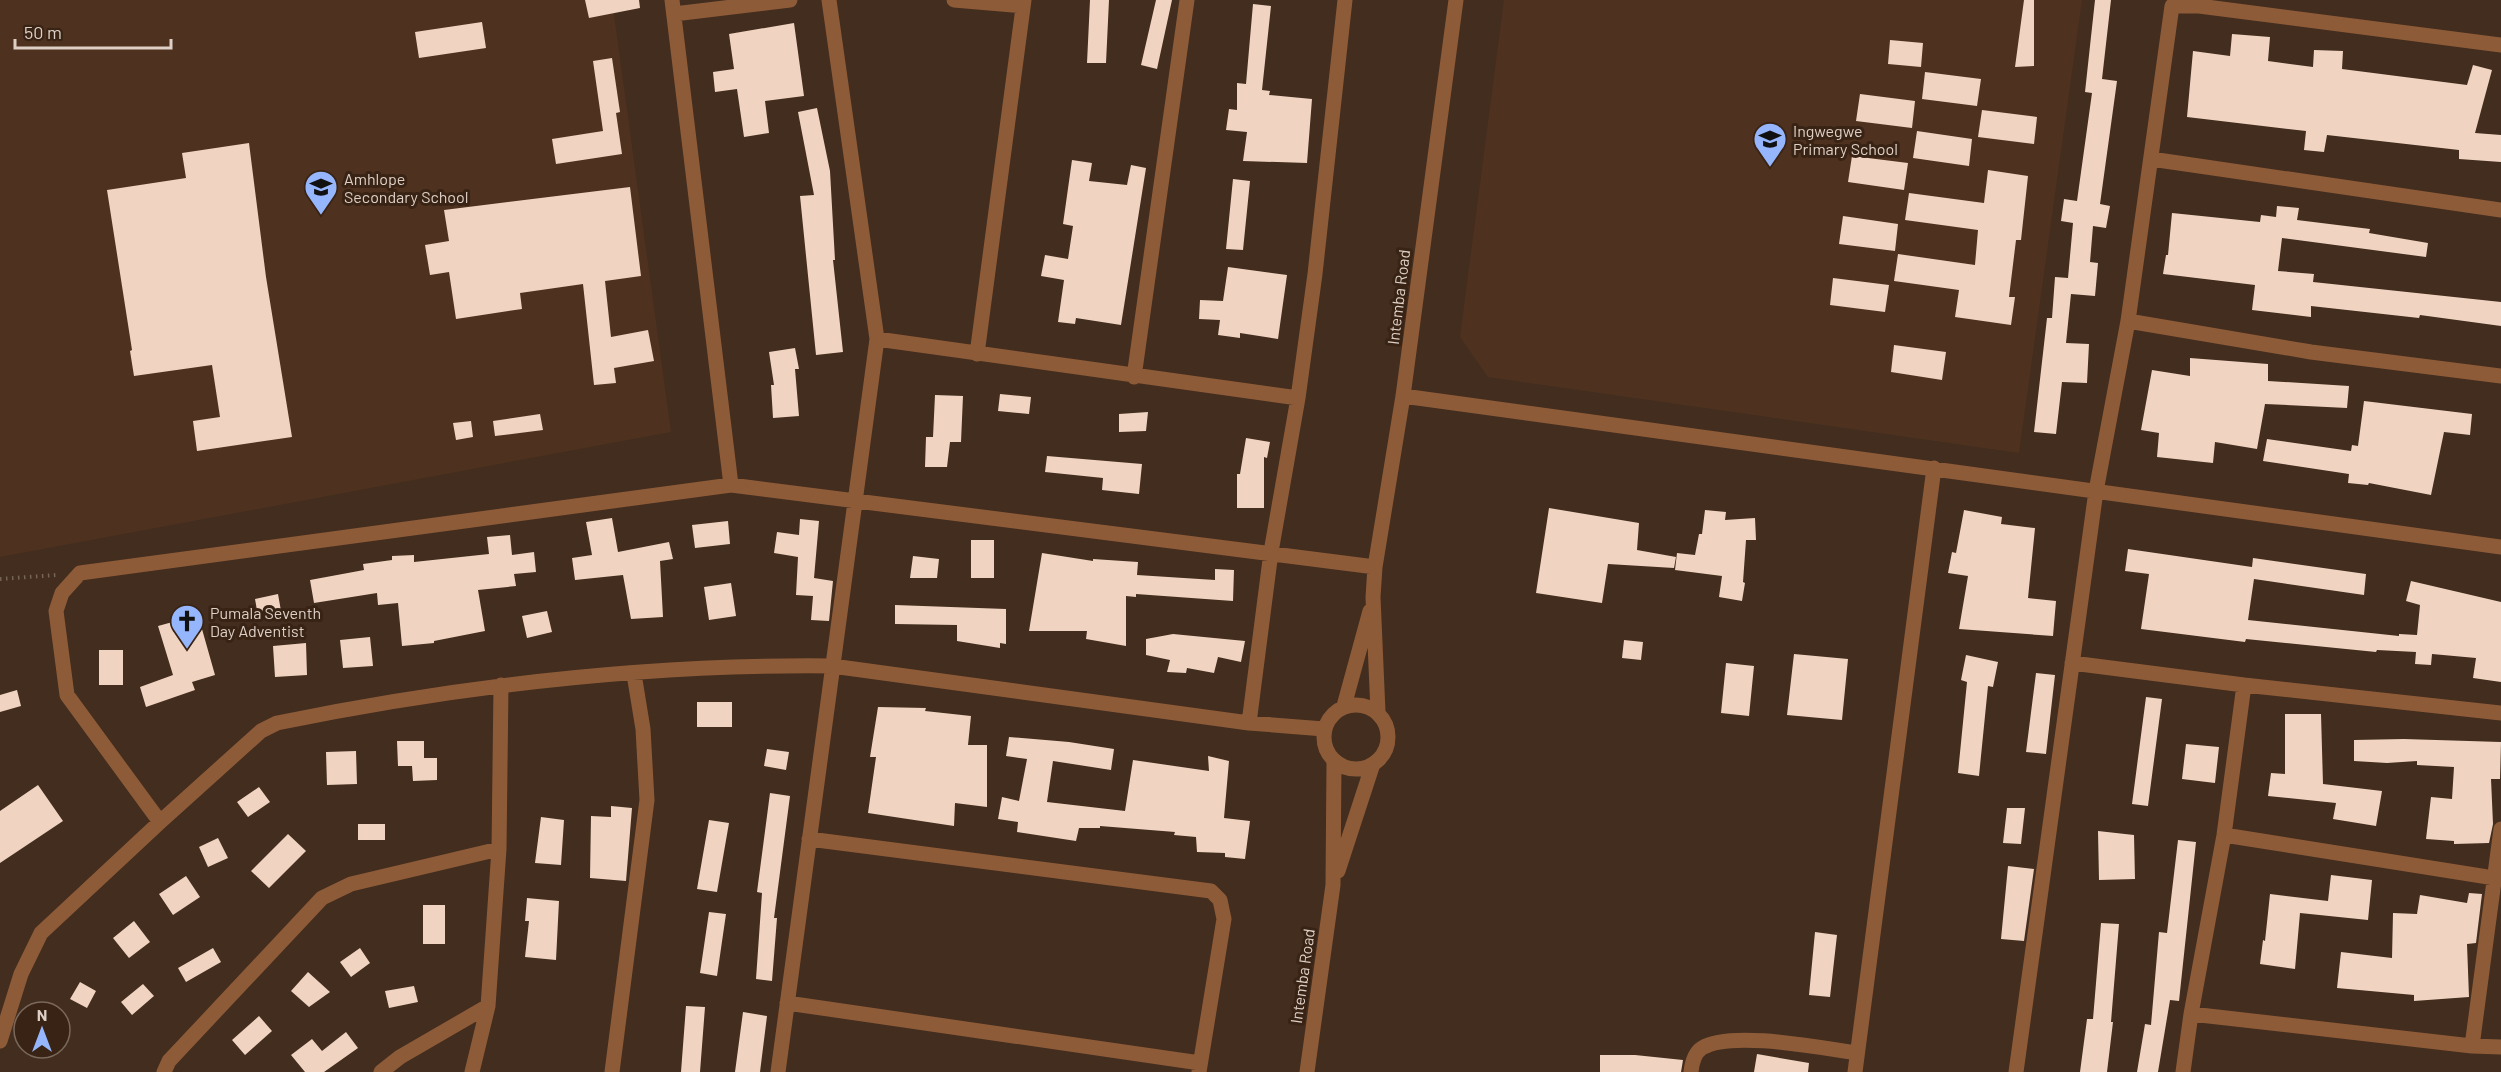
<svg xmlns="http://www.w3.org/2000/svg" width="2501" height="1072" viewBox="0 0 2501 1072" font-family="Barlow,sans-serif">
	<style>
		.built { fill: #4e321f }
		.building { fill: #f0d4c1 }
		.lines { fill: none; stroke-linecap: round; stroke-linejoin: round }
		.path { stroke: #766457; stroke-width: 4; stroke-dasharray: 1.5 4.5; stroke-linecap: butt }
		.minor { stroke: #8e5b38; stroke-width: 15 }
		.labels { text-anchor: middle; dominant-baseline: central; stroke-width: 6; stroke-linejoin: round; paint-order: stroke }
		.poi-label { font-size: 16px; fill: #ded0c7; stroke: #382314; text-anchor: start }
		.street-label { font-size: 16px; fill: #ded0c7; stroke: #382314 }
	</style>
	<rect width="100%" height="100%" fill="#422d1e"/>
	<path class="built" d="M0,0H612L671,432L0,557Z
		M1504,0H2082L2019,453L1488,377L1460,337Z"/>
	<path class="building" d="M585,0H639L640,8L589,18Z
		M1090,0H1109L1106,63H1087Z
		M1156,0H1172L1157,69L1141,65Z
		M2024,0H2034V66L2015,67Z
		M2095,0H2111L2102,79L2117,81L2100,204L2110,206L2106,228L2093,226L2090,262L2098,263L2095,296L2071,294L2066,343L2089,344L2087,383L2062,382L2056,434L2034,432L2047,318H2052L2055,277L2068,278L2073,223L2061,221L2064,199L2077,201L2092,93L2085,92Z
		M1253,4L1271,6L1262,90L1270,91L1269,95L1312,99L1307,163L1243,161L1247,132L1226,130L1229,109L1237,110V83L1246,84Z
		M482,22L486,48L419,58L415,32Z
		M794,23L804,96L765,101L769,133L744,137L737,89L715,92L713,72L734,69L729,34Z
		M2232,34L2270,37L2268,61L2313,67L2314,50L2343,51L2342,69L2467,85L2473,65L2492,70L2475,133L2501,135V162L2459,159V150L2327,135L2324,152L2304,150L2306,131L2187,117L2193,51L2230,56Z
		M1890,40L1923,43L1921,67L1888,64Z
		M612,58L620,112L616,113L622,154L556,164L552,139L603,131L593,61Z
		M1925,72L1981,79L1977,106L1922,99Z
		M1860,94L1915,101L1912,128L1856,121Z
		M817,108L830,171L835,260H833L843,352L816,355L800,196L814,195L798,112Z
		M1982,110L2037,117L2034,144L1978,137Z
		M1917,131L1972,139L1969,166L1913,158Z
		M249,143L266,277L292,437L197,451L193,421L220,417L212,365L134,376L130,351L132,350L107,190L186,178L182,153Z
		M1852,156L1908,163L1904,190L1848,182Z
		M1072,160L1092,163L1089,181L1127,185L1131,165L1146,168L1121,325L1076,318L1075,324L1058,322L1064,280L1041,276L1045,255L1068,259L1073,226L1063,224Z
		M1988,170L2028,176L2021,240H2016L2009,297H2015L2011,325L1955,317L1959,290L1894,281L1898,254L1975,265L1978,230L1905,220L1909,193L1984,203Z
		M1233,179L1250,181L1243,250L1226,249Z
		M630,187L641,276L605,281L611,337L648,330L654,361L614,368L616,383L594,385L583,284L520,293L522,309L456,319L449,272L430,275L425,245L449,241L444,210Z
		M2277,206L2299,208L2297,220L2370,229L2369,233L2428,243L2426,257L2282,238L2278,271L2314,274L2313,282L2501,302V326L2420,315L2419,318L2311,306V317L2252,310L2255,285L2163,274L2166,255H2168L2172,213L2260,222L2261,215L2276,217Z
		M1843,216L1898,224L1895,251L1839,244Z
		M1228,267L1287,275L1278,339L1240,333V338L1218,335L1220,320L1199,319L1200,300L1223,301Z
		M1833,278L1889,285L1885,312L1830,305Z
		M1894,345L1946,352L1942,380L1891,372Z
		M795,348L799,369H795L799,416L773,418L771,385H774L769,352Z
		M2190,358L2268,364V381L2349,386L2347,408L2265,404L2257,449L2215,442L2213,463L2157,457L2159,433L2141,430L2152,370L2190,376Z
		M1000,394L1031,397L1029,414L998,411Z
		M935,395L963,396L961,442H950L947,467H925L926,437H933Z
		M2364,401L2472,414L2470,435L2444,432L2431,495L2369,483L2368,485L2348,483L2349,474L2263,461L2267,439L2351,451L2352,445L2358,446Z
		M1148,412L1146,431L1119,432V414Z
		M540,414L543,430L495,436L493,421Z
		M471,421L473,437L456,440L453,423Z
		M1246,438L1270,442L1267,458L1264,457V508H1237V474H1240Z
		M1047,456L1142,464L1139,494L1102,490L1103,478L1045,472Z
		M1549,508L1639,523L1637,550L1676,557L1674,568L1608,564L1602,603L1536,593Z
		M1705,510L1726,512L1725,520L1755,518L1756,540H1746L1743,582L1745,583L1742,601L1719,597L1722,576L1675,570L1677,553L1695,555L1699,534H1702Z
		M1964,510L2002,517L2001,524L2035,528L2028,598L2056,601L2053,636L1959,629L1968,576L1948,573L1952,552L1956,553Z
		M612,518L618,552L669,542L673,559L660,561L663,617L631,619L623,575L575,580L572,558L592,555L586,522Z
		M800,519L819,521L814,578L833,581L829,621L811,620L813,596L796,595L798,557L774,553L777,532L799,535Z
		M728,521L730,544L695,548L692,525Z
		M510,535L512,555L534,552L536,572L514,574L516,586L478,590L485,631L434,641V643L402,646L398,603L378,605L377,593L314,603L310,580L364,570L363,564L392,560V556L414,555V562L489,554L487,537Z
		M971,540H994V578H971Z
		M2128,549L2252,567L2253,558L2366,574L2364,595L2254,579L2248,620L2399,636V634L2417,635L2420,605L2406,601L2411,581L2501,602V682L2473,678L2476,658L2432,654L2431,665L2415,664L2416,652L2377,650L2376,652L2246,639L2245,642L2141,629L2149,574L2125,571Z
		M1042,553L1093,561V559L1138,562L1137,575L1215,580V569L1234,570L1233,601L1136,594V597L1126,596V646L1086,639L1087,631H1029Z
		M913,556L939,559L937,578H910Z
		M731,583L736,616L709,620L704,587Z
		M278,594L281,611L258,616L255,599Z
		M895,605L1006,609V644L1000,643V648L957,641V625L895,624Z
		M547,611L552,632L527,638L522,616Z
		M198,615L215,675L192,682L195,690L146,707L140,687L173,675L158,626Z
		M1173,634L1245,641L1241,662L1218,657L1214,673L1187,668L1186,673L1167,672L1170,660L1146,655V639Z
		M370,637L373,666L343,668L340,640Z
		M1624,640L1643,642L1641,660L1622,658Z
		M306,643L307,675L275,677L273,646Z
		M99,650H123V685H99Z
		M1794,654L1848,659L1842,720L1787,715Z
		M1966,655L1998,662L1993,687L1988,686L1979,776L1958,773L1967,682L1961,680Z
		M1726,663L1754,666L1749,716L1721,713Z
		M2036,673L2055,675L2046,754L2026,752Z
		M17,690L21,706L0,712V695Z
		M2146,697L2162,699L2148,806L2132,804Z
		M697,702H732V727H697Z
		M878,707L926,708L925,711L971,716L968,745H987V807L955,803L954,826L868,813L876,757H870Z
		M2285,714H2321L2323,784L2382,791L2376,826L2333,819L2336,803L2268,796L2271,773L2285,774Z
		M1009,737L1069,742L1114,749L1111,770L1053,761L1047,802L1125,811L1133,760L1209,771L1208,756L1229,761L1224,818L1250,821L1245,859L1225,857V853L1197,852L1196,837L1174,835L1175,832L1100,826V828H1079L1076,841L1017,832L1018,822L998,819L1002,797L1019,801L1027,759L1006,756Z
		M2404,739L2501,742L2500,779H2491L2493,824L2489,843L2454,844V841L2426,839L2431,797L2452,799L2454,767L2417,765V761L2387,763L2354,761V740Z
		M397,741H424V758H437V780L413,781L412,766H398Z
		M2186,744L2219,747L2215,783L2182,779Z
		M767,749L789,752L786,770L764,766Z
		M356,751L357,784L327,785L326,752Z
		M38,785L63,821L0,863V811Z
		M259,787L270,802L248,817L237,802Z
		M770,793L790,796L774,918H777L772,981L756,979L762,893L757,892Z
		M611,806L632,808L626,881L590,878L591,816L611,817Z
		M2007,808H2025L2021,844L2003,843Z
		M541,817L564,820L561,865L535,863Z
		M709,820L729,823L717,892L697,889Z
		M358,824H385V840H358Z
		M2098,831L2134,835L2135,879L2099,880Z
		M288,834L306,851L269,888L251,871Z
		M218,838L228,858L208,867L199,847Z
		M2178,840L2196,842L2179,1001L2170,1000L2158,1072H2137L2145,1024L2151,1025L2159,932L2167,933Z
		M2008,866L2034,869L2024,941L2001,939Z
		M2331,875L2372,880L2368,920L2300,913L2295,969L2260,964L2263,940L2265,941L2270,894L2328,901Z
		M186,876L200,897L173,915L159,894Z
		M2469,893L2482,894L2476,943L2467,944L2469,997L2414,1001V995L2337,988L2341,952L2392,958L2393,913L2417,914L2420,895L2467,903Z
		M527,898L559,901L556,960L525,957L529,921H525Z
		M423,905H445V944H423Z
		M709,912L726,914L717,976L700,973Z
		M134,921L150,942L129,958L113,938Z
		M2101,923L2119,924L2111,1022H2113L2107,1072H2080L2087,1019H2093Z
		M1815,932L1837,935L1830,997L1809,995Z
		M213,948L221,962L186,982L178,968Z
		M360,948L370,963L351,977L340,962Z
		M308,972L330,992L309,1007L291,991Z
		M80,982L96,991L87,1008L70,999Z
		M143,984L154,996L132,1015L121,1002Z
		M414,986L418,1002L389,1008L385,991Z
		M686,1006L705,1007L700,1072H681Z
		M743,1012L767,1016L760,1072H735Z
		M259,1016L272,1031L245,1055L232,1040Z
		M346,1032L358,1048L324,1072H305L291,1055L312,1039L322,1051Z
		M1757,1054L1809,1063L1808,1072H1754Z
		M1600,1055H1635L1683,1060L1681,1072H1600Z"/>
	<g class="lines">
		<path class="path" d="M0,579L56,575"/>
		<path class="minor" d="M672,0L731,485
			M954,0L1023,6
			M674,14L790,0
			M2151,159L2501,210
			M2128,321L2311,352L2501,376
			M877,339L1298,398
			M977,354L1024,0
			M1134,377L1187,0
			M1403,396L2501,547
			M2072,663L2244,685L2501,713
			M1324 737a32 32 0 1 1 64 0a32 32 0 1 1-64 0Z
			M1344,706L1370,611
			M1378,712L1373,597L1375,567L1403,396L1456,0
			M1249,723L1271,552L1298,398L1315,274L1345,0
			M160,822L67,695L56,611L62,593L80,573L731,485L1375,567
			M2224,835L2501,879
			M809,839L1211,891L1220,900L1224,919L1199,1072
			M1338,871L1372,767
			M787,1003L1200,1063
			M2191,1014L2472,1046L2501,1047
			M0,1041L21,974L41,933L160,822L261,731L277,723C459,686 646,664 832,666L1249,723L1324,729
			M2472,1046L2501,829
			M164,1072L169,1061L322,898L351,884L499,849
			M381,1072L400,1057L488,1006
			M472,1072L488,1006L499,849L501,685
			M612,1072L647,800L643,729L634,674
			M778,1072L877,339L829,0
			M1307,1072L1333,885L1334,762
			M1691,1072C1692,1063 1694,1053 1702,1048C1731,1030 1821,1048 1857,1053
			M1855,1072L1934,468
			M2016,1072L2096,491L2128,321L2172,6H2199L2501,45
			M2183,1072L2191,1014L2224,835L2244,685"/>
	</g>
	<defs>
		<g id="school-pin" transform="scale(1.725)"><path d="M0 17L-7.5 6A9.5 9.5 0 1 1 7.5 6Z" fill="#95b6fd" stroke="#382314"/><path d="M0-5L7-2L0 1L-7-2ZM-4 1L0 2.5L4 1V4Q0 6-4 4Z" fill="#111"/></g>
		<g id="church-pin" transform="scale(1.725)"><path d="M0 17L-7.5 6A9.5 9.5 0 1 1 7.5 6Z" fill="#95b6fd" stroke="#382314"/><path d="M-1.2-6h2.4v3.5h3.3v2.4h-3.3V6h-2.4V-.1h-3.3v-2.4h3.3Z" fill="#111"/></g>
	</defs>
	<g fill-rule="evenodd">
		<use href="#school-pin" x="1770" y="139"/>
		<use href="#school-pin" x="321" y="187"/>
		<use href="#church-pin" x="187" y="621"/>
	</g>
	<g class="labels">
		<g class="poi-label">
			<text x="1793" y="130">Ingwegwe<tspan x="1793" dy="18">Primary School</tspan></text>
			<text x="344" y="178">Amhlope<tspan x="344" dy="18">Secondary School</tspan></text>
			<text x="210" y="612">Pumala Seventh<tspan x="210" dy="18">Day Adventist</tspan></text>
		</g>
		<g class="street-label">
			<text transform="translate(1398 297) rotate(-83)">Intemba Road</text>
			<text transform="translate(1302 976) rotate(-82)">Intemba Road</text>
		</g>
	</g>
	<g transform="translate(42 1030)"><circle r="28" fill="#382314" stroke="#7a685c" stroke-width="1.5"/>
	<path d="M0-4.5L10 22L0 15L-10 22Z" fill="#95b6fd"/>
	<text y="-9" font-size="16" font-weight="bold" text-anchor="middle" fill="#ded0c7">N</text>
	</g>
	<path d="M15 39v9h156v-9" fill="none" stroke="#ded0c7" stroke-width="3"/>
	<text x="24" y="39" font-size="18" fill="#ded0c7" stroke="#382314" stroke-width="4.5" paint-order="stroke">50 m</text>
</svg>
